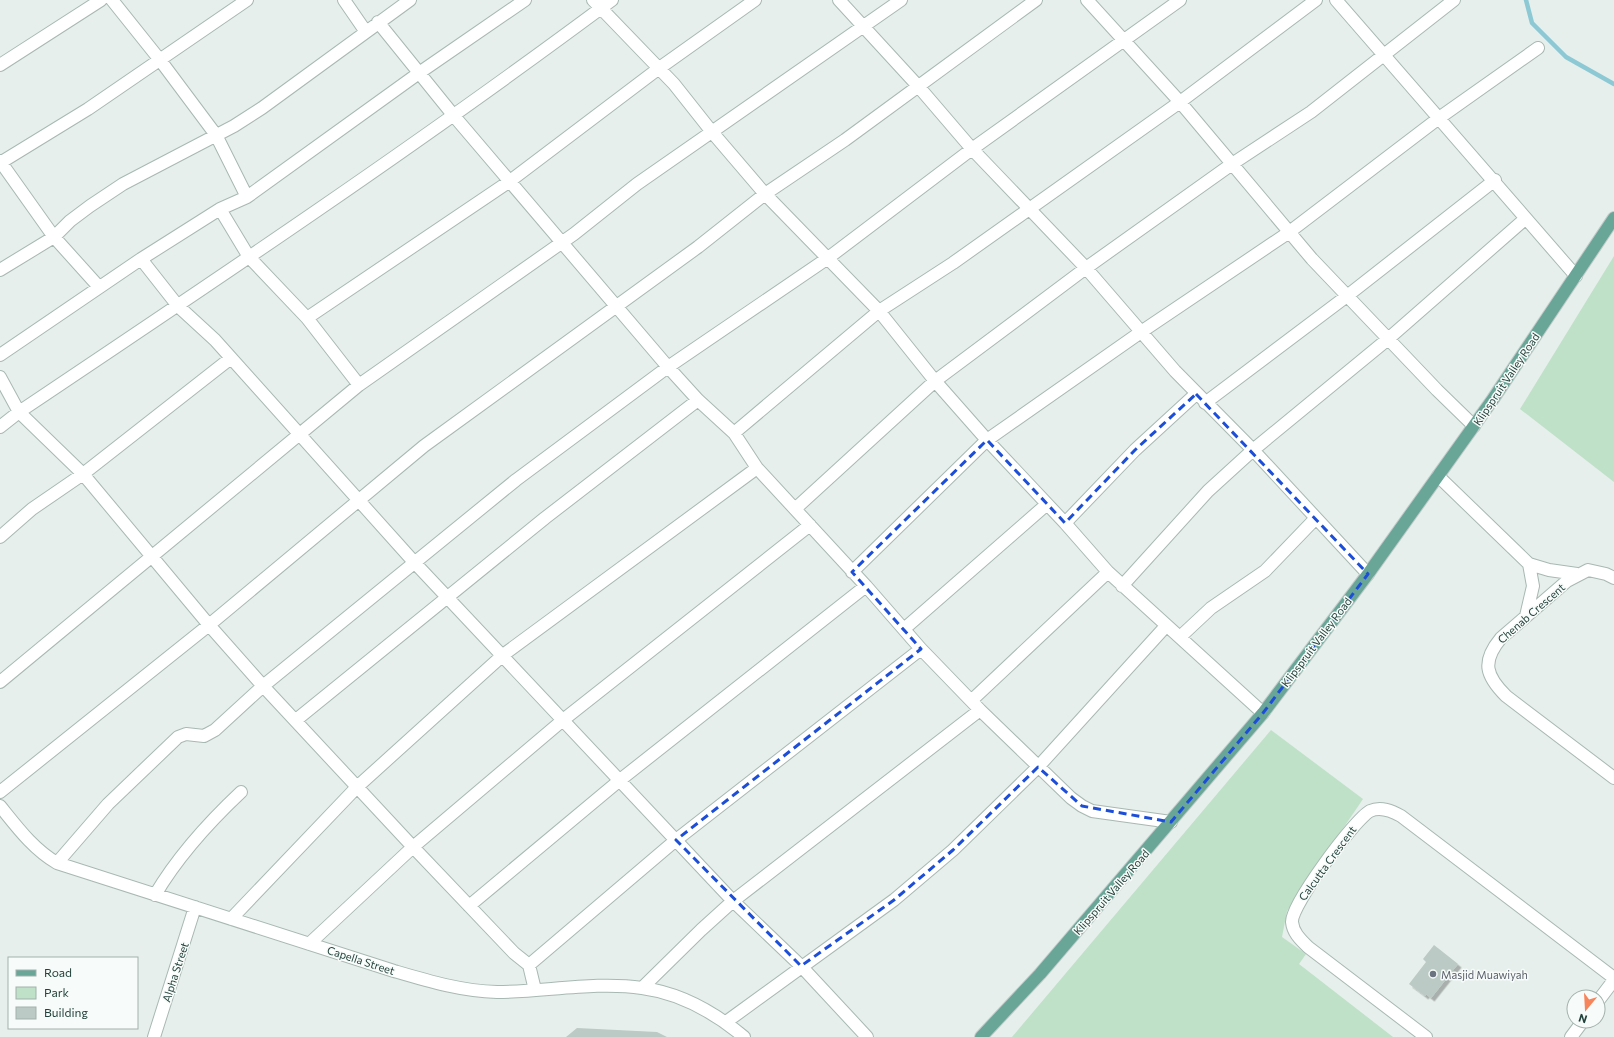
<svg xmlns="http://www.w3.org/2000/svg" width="1614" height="1037" viewBox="0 0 1614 1037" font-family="Commissioner,sans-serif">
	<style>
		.green { fill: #bee1c8 }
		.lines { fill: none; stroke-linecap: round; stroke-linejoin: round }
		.stream { stroke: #8cc9d5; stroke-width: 4.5 }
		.building { fill: #bbcac4; filter: url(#shadow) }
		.minor-casing { stroke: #a8b8b3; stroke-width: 14 }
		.major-casing { stroke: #c1cac8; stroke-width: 14 }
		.minor { stroke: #fff; stroke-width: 12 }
		.major { stroke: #69a697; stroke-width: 12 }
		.marked { fill: none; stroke: #1d4ed8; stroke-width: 3; stroke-dasharray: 8 5; stroke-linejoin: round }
		.worship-dot { fill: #6b7280; stroke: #f7fbf9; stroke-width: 1.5 }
		.labels { text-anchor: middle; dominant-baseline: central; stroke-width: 3; stroke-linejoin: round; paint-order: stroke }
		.street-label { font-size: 11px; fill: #23423b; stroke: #f7fbf9 }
		.worship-label { font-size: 11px; fill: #5b616d; stroke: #f7fbf9; text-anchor: start }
	</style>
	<defs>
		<filter id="shadow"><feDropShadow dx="3.5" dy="3.5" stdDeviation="0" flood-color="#0004"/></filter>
	</defs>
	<rect width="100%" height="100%" fill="#e6efeb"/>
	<path class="green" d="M1614,256V482L1520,409Z
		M1271,730L1363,799L1287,911L1282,937L1306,954L1299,964L1393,1037H1012Z"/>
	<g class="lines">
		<path class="stream" d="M1526,0L1532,23L1566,57L1614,84"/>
	</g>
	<path class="building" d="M1434,945L1458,964L1431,998L1426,994L1425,996L1409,984L1426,962L1423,959Z
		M577,1028L657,1032L667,1037H566Z"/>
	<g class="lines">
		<g class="minor-casing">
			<path id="minor" d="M112,0L160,60L216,135L247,197
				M344,0L366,32
				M593,0L674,84L712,132L765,194L879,311L935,381L987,440L1065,523L1108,572L1263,713
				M839,0L918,86L972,149L1086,268L1175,371L1253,450L1368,574
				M1087,0L1180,102L1312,259L1437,390L1474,426
				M1336,0L1576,276
				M378,22L454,116L668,367L698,400L734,433L757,468L866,586L921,649L980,710L1071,798L1082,806L1092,811L1171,822
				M0,65L101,0
				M0,161L54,237L99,287
				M0,163L88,109L247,0
				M220,209L249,257L307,318L359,385
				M141,259L178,306L215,340L414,562L733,901L801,966L867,1037
				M0,270L54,237L70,221L90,206L123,184L234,126L262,108L410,0
				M307,318L510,181L658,69L755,0
				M0,355L141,259L220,209L247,197L419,73L525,0
				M0,377L19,412L83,474L209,625L263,686L413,847L514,953L529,965
				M1205,403L1347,296L1495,180
				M0,427L19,412C219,278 419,144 612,0
				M734,433L879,311L953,263L1180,102L1316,0
				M1438,476L1529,564L1533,586L1526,616
				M795,509L935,381L1086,268L1232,164L1311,112L1454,0
				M1065,523L1135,450L1196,394
				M0,537L32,509L83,474L231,358
				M1529,564L1549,570L1577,574
				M852,572L987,440L1141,332L1288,233L1439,118L1538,48
				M1614,578L1606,574L1588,570L1567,581L1501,638C1481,662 1486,676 1506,696L1614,778
				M1122,586L1208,491L1253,450L1388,339L1525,219
				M904,629L1046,505
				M1180,637L1211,608L1265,571L1316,518
				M0,682L359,385L574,234L637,184L901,0
				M972,700L1108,572
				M296,720L545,518L698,400
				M0,792L209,625L424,446L698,247L765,194L845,140L1036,0
				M0,806C17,827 33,849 57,863L394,971C428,981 461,991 497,992C544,992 596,981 642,988C681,993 714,1012 744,1037
				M57,863L108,804L178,737L186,734L204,736L215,730L263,686L516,480L668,367L828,258L972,149L1180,0
				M155,895C178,856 208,823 241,792
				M469,906L620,780L866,586
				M231,919L357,787L503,655L757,468
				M309,944L413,847L563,720L810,525
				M642,988L701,930L733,901L980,710
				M535,990L529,965L676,840L921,649
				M1598,1001L1614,980
				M726,1022L894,900L953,850L1038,767L1166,626
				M154,1037L195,907
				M1426,1037L1308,947C1301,940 1293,933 1292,922C1291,905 1354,820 1370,811C1381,806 1392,811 1401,816L1614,978
				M1571,1037L1583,1021"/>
		</g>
		<g class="major-casing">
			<path id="major" d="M981,1037L1040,974L1263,713L1368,574L1493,399L1614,218"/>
		</g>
		<use href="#minor" class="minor"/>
		<use href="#major" class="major"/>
	</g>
	<path class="marked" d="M1196,394L1368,574L1263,713L1171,822L1082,806L1038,767L953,850L894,900L801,966L676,840L921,649L852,572L987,440L1065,523L1135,450Z"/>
	<circle class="worship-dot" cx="1433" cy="974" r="4"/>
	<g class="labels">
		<g class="street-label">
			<text transform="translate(1506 379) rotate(-56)">Klipspruit Valley Road</text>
			<text transform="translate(1531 613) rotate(-41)">Chenab Crescent</text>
			<text transform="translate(1316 642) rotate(-53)">Klipspruit Valley Road</text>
			<text transform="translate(1327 863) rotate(-54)">Calcutta Crescent</text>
			<text transform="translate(1111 892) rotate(-49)">Klipspruit Valley Road</text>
			<text transform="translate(361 960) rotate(18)">Capella Street</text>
			<text transform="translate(175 972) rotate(-72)">Alpha Street</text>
		</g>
		<g class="worship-label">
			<text x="1441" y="974">Masjid Muawiyah</text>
		</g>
	</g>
	<rect x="8" y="957" width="130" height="72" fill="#f7fbf9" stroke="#a2b1ad"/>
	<rect x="16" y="970" width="20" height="6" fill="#69a697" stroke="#a2b1ad"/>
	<text x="44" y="977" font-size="12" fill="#23423b">Road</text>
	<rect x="16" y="987" width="20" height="12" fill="#bee1c8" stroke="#a2b1ad"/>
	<text x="44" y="997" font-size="12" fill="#23423b">Park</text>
	<rect x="16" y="1007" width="20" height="12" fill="#bbcac4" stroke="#a2b1ad"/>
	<text x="44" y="1017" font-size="12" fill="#23423b">Building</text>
	<g transform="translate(1586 1009) rotate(198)"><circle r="19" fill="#f7fbf9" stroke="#a2b1ad"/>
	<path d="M0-3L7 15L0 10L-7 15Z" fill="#f7855c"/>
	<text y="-6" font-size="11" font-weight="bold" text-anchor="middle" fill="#23423b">N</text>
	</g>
</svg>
